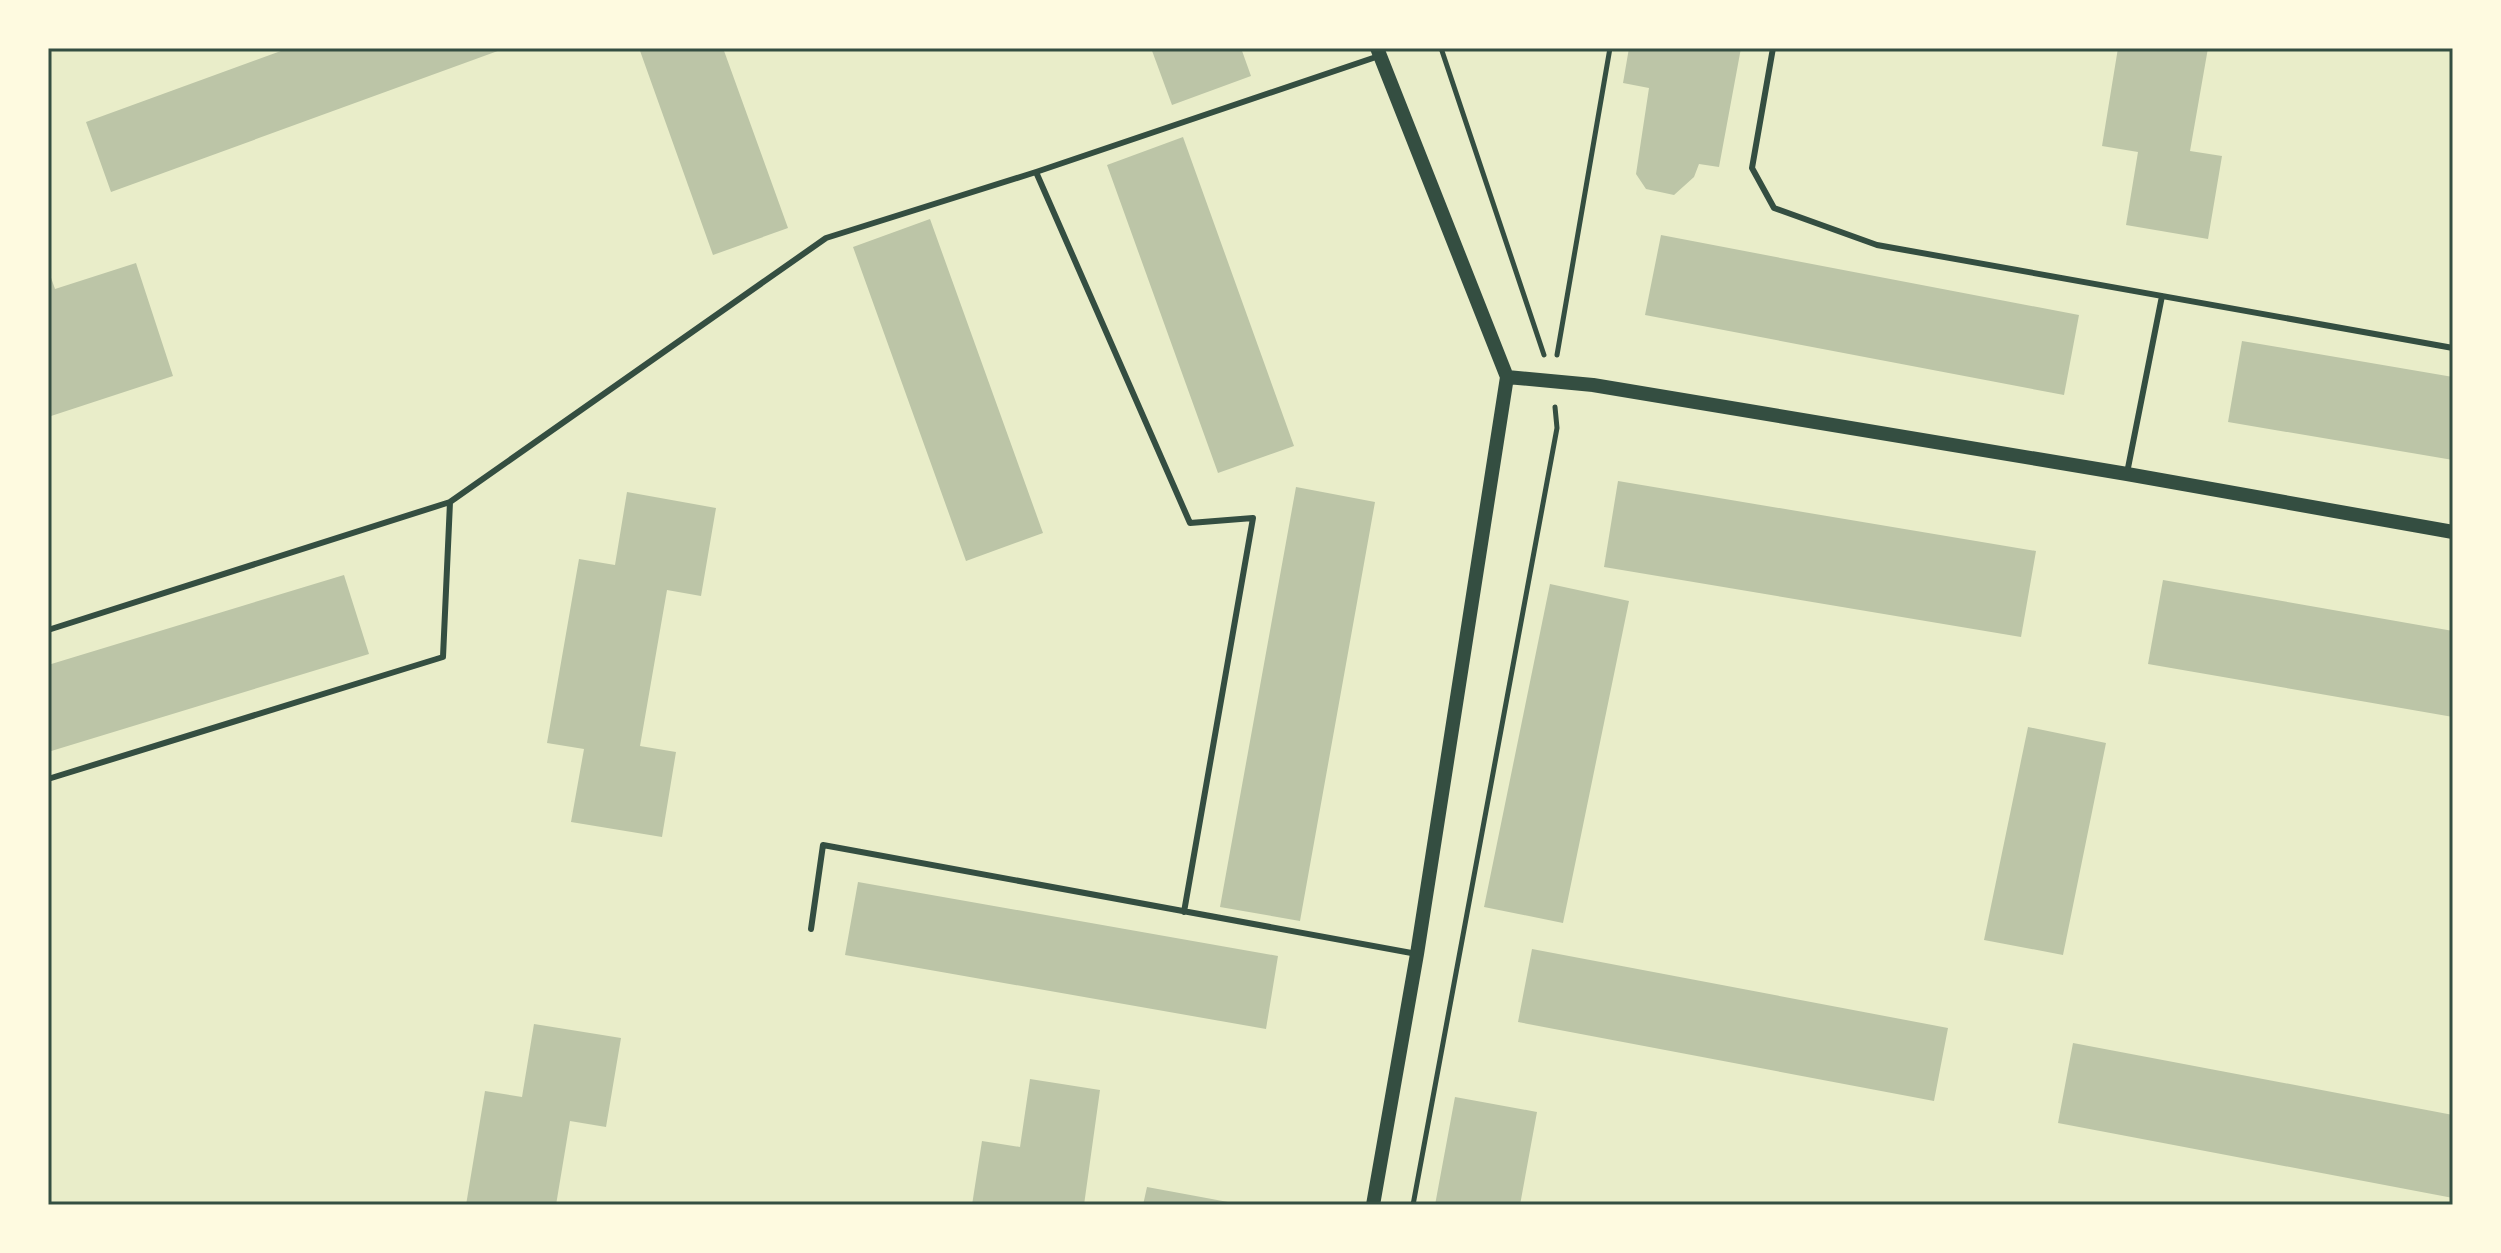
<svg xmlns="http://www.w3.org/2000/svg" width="2501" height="1253" viewBox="0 0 2501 1253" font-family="'Playfair Display',serif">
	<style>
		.building { fill: #bcc5a7 }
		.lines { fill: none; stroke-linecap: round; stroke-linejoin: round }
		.path { stroke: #344e41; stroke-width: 5 }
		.service { stroke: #344e41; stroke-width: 6 }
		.tertiary { stroke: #344e41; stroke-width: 14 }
		.neatline { fill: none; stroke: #344e41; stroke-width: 3 }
	</style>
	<rect width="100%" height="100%" fill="#e9edc9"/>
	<path class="building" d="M289,48H506L111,192L86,122Z
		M639,48H723L788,228L713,255Z
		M1151,48H1241L1251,76L1172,105Z
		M1629,48H1741L1719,167L1699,164L1694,177L1674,195L1646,189L1636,174L1649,88L1623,83Z
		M2118,48H2208L2190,151L2222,156L2208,239L2126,225L2138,152L2102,146Z
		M1183,137L1294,446L1218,473L1107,165Z
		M930,219L1043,533L966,561L853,247Z
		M1661,235L2079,315L2064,395L1645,315Z
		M136,263L173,376L48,417V269L55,289Z
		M2242,341L2453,377V460L2228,422Z
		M1618,481L2036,551L2021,637L1604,567Z
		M1296,487L1375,502L1300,921L1220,907Z
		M627,492L716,508L701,596L667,590L640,746L676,752L662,837L571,822L584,749L547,743L579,559L615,565Z
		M344,575L369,654L48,752V665Z
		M2163,580L2453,631V717L2148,664Z
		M1550,584L1629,601L1563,923L1484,907Z
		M2028,727L2106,743L2063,955L1984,940Z
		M858,882L1278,956L1266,1029L845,955Z
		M1532,949L1948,1028L1934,1101L1518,1022Z
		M534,1024L621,1038L606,1127L570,1121L556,1205H466L485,1091L522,1097Z
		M2073,1043L2453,1115V1198L2058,1123Z
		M1030,1079L1100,1090L1084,1205H972L982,1141L1020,1147Z
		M1455,1097L1537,1112L1520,1205H1435Z
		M1147,1187L1228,1202L1227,1205H1143Z"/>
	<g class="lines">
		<path class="path" d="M1441,48L1544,355
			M1557,355L1610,48
			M1413,1205L1557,428L1555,407"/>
		<path class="service" d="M1773,48L1752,168L1774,208L1877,245L2453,348
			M1036,172L1190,523L1253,518L1184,912
			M2127,473L2162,296
			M48,630L450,502L826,238L1036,172L1379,56
			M48,779L443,657L450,502
			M811,929L823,845L1417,954"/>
		<path class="tertiary" d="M1507,377L1593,385L2127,474L2453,532
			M1373,1205L1417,954L1507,377L1377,48"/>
	</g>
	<rect width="2501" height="1253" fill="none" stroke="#fefae0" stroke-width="100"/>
	<rect x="50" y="50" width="2401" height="1153" class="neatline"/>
</svg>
